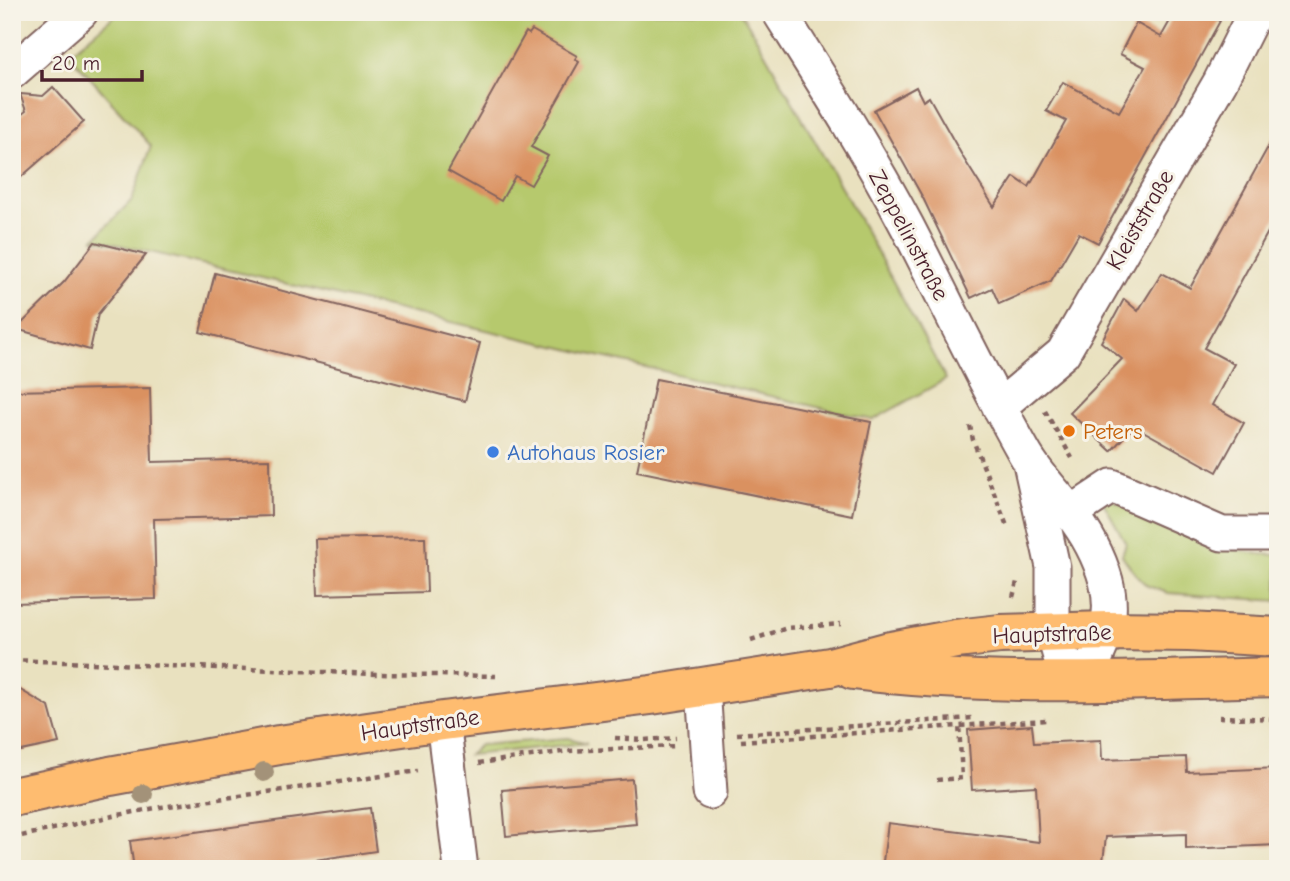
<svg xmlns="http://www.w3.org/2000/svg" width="1290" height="881" viewBox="0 0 1290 881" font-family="'Comic Neue',sans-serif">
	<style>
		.green { fill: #b6c96d; stroke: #80744c; stroke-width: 2 }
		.building { fill: #da9160 }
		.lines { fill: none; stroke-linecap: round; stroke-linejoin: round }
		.minor-casing { stroke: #82635f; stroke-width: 37 }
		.major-casing { stroke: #82635f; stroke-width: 42 }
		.path { stroke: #82635f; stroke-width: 4.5; stroke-dasharray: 5 5; stroke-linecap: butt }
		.minor { stroke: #fff; stroke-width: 33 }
		.major { stroke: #febc70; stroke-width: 38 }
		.tree { fill: #a39279 }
		.food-dot { fill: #e8710a; stroke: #f7f3e8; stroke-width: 2.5 }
		.shop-dot { fill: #3f7fe0; stroke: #f7f3e8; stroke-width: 2.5 }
		.labels { text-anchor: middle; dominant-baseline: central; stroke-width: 6; stroke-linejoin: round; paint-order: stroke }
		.street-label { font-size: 23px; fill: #4a1f2b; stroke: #f7f3e8 }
		.food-label { font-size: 23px; fill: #c56008; stroke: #f7f3e8; text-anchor: start }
		.shop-label { font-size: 23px; fill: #366cbe; stroke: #f7f3e8; text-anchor: start }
	</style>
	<rect width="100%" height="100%" fill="#f7f3e8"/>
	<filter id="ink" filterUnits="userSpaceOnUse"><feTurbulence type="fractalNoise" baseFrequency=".0143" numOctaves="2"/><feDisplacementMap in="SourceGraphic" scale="14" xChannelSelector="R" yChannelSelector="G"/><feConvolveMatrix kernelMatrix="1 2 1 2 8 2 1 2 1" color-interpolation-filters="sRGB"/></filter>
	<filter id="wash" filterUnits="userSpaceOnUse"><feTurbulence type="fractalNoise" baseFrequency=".00686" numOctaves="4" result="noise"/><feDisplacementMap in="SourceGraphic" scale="28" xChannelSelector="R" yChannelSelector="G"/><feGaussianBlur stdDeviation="1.57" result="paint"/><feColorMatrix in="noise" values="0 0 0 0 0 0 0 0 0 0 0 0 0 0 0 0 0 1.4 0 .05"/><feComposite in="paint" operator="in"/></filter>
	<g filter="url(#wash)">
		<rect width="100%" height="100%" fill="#e9e1bf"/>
		<path class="green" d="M119,12H740L753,32L858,217L946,379L873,420L94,239L132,200L151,146L69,54Z
			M1109,499L1231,549L1259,554L1278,555V601L1168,593L1148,586L1141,580L1132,570L1122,555L1126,543L1103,502Z
			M568,738L587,743L469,755L480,745Z"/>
		<g id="blocks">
			<path class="building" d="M1175,12H1203L1220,21L1098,243L1079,233L1051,281L999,304L992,288L971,298L923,198L874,110L916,87L923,101L929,97L964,159L994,207L1014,177L1029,187L1066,121L1046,111L1063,82L1119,112L1145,67L1120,54L1136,23L1161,37Z
				M532,30L577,56L575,59L579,62L531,147L548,156L531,185L515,176L501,201L448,171L526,32L529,34Z
				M53,87L84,122L12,185V122L26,111L20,94L43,96Z
				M1278,129V214L1204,348L1234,364L1212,405L1244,423L1217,472L1134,426L1111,451L1070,413L1122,359L1101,342L1124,299L1138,311L1162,273L1190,288Z
				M95,242L146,255L98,314L90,350L16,329L64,282Z
				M215,273L480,343L465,401L200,332Z
				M656,379L871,422L852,515L637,471Z
				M150,388L152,462L270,459L271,516L154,519L156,599L12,603V391Z
				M425,537L427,592L317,595L315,539Z
				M12,685L49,707L59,743L12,753Z
				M1032,725L1034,743L1101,740L1102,760L1186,757L1187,772L1278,768V845L1186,849V834L1106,837L1102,869H882L888,823L1039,842L1036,786L972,790L968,730Z
				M632,779L636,824L506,836L502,790Z
				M370,808L376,851L254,869H134L130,841Z"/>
		</g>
	</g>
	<g filter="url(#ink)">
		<use href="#blocks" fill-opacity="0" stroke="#82635f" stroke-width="2"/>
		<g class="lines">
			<g class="minor-casing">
				<path id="minor" d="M779,12C823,82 868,152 907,226C946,301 982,378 1024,452C1036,474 1054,491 1069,511C1085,531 1099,556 1106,581C1116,619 1103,649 1083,680L1060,657L1053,632V567L1030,463
					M12,72L81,12
					M999,407L1063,353L1220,82L1255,12
					M1071,513L1112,486L1222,534H1278
					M703,687L710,792
					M443,721L461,869"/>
			</g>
			<g class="major-casing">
				<path id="major" d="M853,670C993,688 1137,680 1278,677
					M12,797L110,776L279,745L443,721L651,695L830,667L886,652L956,639L1000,634L1107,631L1189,632L1278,637"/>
			</g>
			<path class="path" d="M1045,411L1072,458
				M970,426L973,440L1007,526
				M1013,597L1018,578
				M751,640L787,628L841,624
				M12,660L376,674L496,676
				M1219,717L1278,719
				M737,734L973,718
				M615,738L643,740L676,738
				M741,741L1046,720
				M479,763L569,751L676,746
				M937,780L962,778L959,724
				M12,838L113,816L161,807L418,771"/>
			<use href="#minor" class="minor"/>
			<use href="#major" class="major"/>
		</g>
		<g class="tree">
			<circle cx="264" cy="772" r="10"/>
			<circle cx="143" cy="794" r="10"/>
		</g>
	</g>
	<circle class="food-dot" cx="1069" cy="431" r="7"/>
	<circle class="shop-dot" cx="493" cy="452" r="7"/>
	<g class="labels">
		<g class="street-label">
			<text transform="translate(1140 220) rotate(-60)">Kleiststraße</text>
			<text transform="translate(909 235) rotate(62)">Zeppelinstraße</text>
			<text transform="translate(1052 634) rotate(-2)">Hauptstraße</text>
			<text transform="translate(420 725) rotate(-8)">Hauptstraße</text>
		</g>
		<g class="food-label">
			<text x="1083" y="431">Peters</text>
		</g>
		<g class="shop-label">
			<text x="507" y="452">Autohaus Rosier</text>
		</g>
	</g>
	<rect width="1290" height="881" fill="none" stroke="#f7f3e8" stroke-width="42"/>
	<path d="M42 70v10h100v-10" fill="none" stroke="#4a1f2b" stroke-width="3.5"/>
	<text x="52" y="70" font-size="21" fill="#4a1f2b" stroke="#f7f3e8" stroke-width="5" paint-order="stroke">20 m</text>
</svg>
